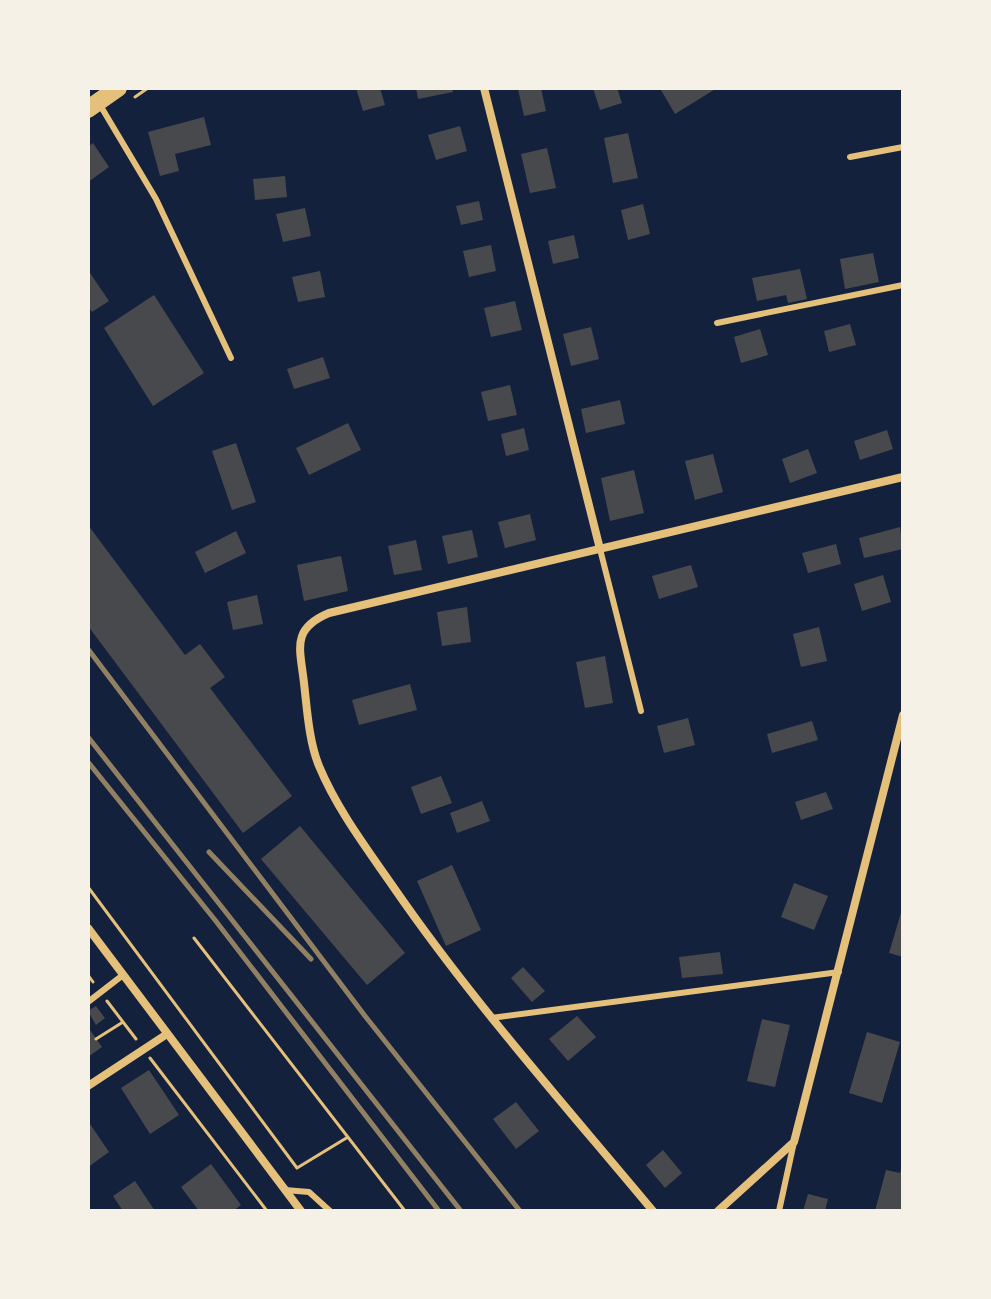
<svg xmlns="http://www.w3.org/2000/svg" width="991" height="1299" viewBox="0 0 991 1299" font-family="Mulish,sans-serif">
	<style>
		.building { fill: #48494c }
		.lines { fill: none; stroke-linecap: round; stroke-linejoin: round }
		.path { stroke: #e5c07b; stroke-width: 3 }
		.service { stroke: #e5c07b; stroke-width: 6 }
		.minor { stroke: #e5c07b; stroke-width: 8 }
		.primary { stroke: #e5c07b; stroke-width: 18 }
		.rail { stroke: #918062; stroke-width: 5 }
	</style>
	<rect width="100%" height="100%" fill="#14213d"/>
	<path class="building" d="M356,88H380L385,105L363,111Z
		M416,88H452L453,92L418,99Z
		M541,88L546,111L524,116L518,89Z
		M593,88H617L622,103L600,110Z
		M664,88H717L675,114L661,90Z
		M204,117L211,145L175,154L179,171L160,176L148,132Z
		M460,126L467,151L436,160L428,135Z
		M628,133L638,178L613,183L604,138Z
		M93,143L109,167L88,182V147Z
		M547,148L556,188L530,193L521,154Z
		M285,176L287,197L255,200L253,179Z
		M479,201L483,220L461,225L456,206Z
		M643,204L650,234L628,240L621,210Z
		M305,208L311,236L283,242L276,214Z
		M574,235L579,258L553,264L548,241Z
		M491,245L496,271L469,277L463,251Z
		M873,253L879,282L845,289L840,259Z
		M800,269L807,299L788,303L786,295L757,301L752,278Z
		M88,270L109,301L92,312L88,306Z
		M320,271L325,297L298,302L292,277Z
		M154,295L204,373L153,406L104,328Z
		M515,301L522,330L491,337L484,308Z
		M850,324L856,345L829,352L824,331Z
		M591,327L599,359L571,366L563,334Z
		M760,329L768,355L741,363L734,337Z
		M323,357L330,378L294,389L287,369Z
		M510,385L517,415L488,421L481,392Z
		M620,400L625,424L586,433L581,409Z
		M348,423L361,450L309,475L296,448Z
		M524,428L529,450L506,456L501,434Z
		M887,430L893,449L860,460L854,441Z
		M236,443L256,502L232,510L212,451Z
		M808,449L817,473L790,483L782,459Z
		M713,454L723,492L695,500L685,461Z
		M634,470L644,513L610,521L601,478Z
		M530,514L536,540L505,548L498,522Z
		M88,525L185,655L200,644L225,677L210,688L292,796L243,833L88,626Z
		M900,527L903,549L864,558L859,538Z
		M472,530L478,557L448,564L442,536Z
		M236,531L246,553L205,573L195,552Z
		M416,540L422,570L394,575L388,546Z
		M836,544L841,564L808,573L802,553Z
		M341,556L348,591L304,601L297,565Z
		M691,565L698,587L659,599L652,576Z
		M883,575L891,602L862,611L854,584Z
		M257,595L263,624L233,630L227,602Z
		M467,607L471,642L442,646L437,612Z
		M819,627L827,661L801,667L793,634Z
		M605,656L613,703L585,708L576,662Z
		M410,684L417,710L359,725L352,700Z
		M688,718L695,745L664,753L657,726Z
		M812,721L818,740L772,753L767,734Z
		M441,776L452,803L421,814L411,787Z
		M826,792L833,809L801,820L795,802Z
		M482,801L490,821L457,833L450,813Z
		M300,826L405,953L367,985L261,859Z
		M452,865L481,930L446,946L417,881Z
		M794,883L828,896L814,930L781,917Z
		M903,906V957L889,953Z
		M720,952L723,974L682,978L679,957Z
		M523,967L545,991L532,1002L511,978Z
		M96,1006L105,1018L96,1025L88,1011Z
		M577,1016L596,1037L568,1061L549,1039Z
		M762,1019L790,1025L775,1087L747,1081Z
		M90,1030L102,1047L88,1057V1031Z
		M867,1032L900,1042L882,1103L849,1093Z
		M149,1070L179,1115L150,1134L121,1088Z
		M516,1102L539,1131L516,1149L493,1119Z
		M88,1121L109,1152L88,1167Z
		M663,1150L682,1173L665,1188L646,1165Z
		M211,1164L241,1205L233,1211H199L181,1187Z
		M902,1164L903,1211H875L886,1170L900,1173Z
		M135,1181L155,1211H123L113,1196Z
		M808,1194L828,1199L825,1211H803Z"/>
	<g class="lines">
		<path class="path" d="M135,97L148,88
			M88,887L297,1168L348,1137
			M194,938L405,1211
			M88,975L93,982
			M107,1001L136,1039
			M96,1039L123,1022
			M150,1058L267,1211"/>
		<path class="service" d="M100,105L156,199L231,358
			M850,157L903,147
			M717,323L903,285
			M600,549L641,711
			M88,1002L123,975
			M491,1018L839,972
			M285,1190L309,1192L330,1211
			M779,1211L794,1142"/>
		<path class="minor" d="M484,88L600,549
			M88,928L301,1211
			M88,1086L167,1034
			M653,1211C564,1104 471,1000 392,885C365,846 337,809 319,766C309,742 307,709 304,683C300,648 291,629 329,613L903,477
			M718,1211L794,1142L903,715"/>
		<path class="primary" d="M88,109L118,88"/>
		<path class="rail" d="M88,649L365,1016L520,1211
			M88,737L461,1211
			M88,762L215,920L439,1211
			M209,852L311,959"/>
	</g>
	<rect width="991" height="1299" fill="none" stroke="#f6f1e7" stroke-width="180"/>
</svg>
